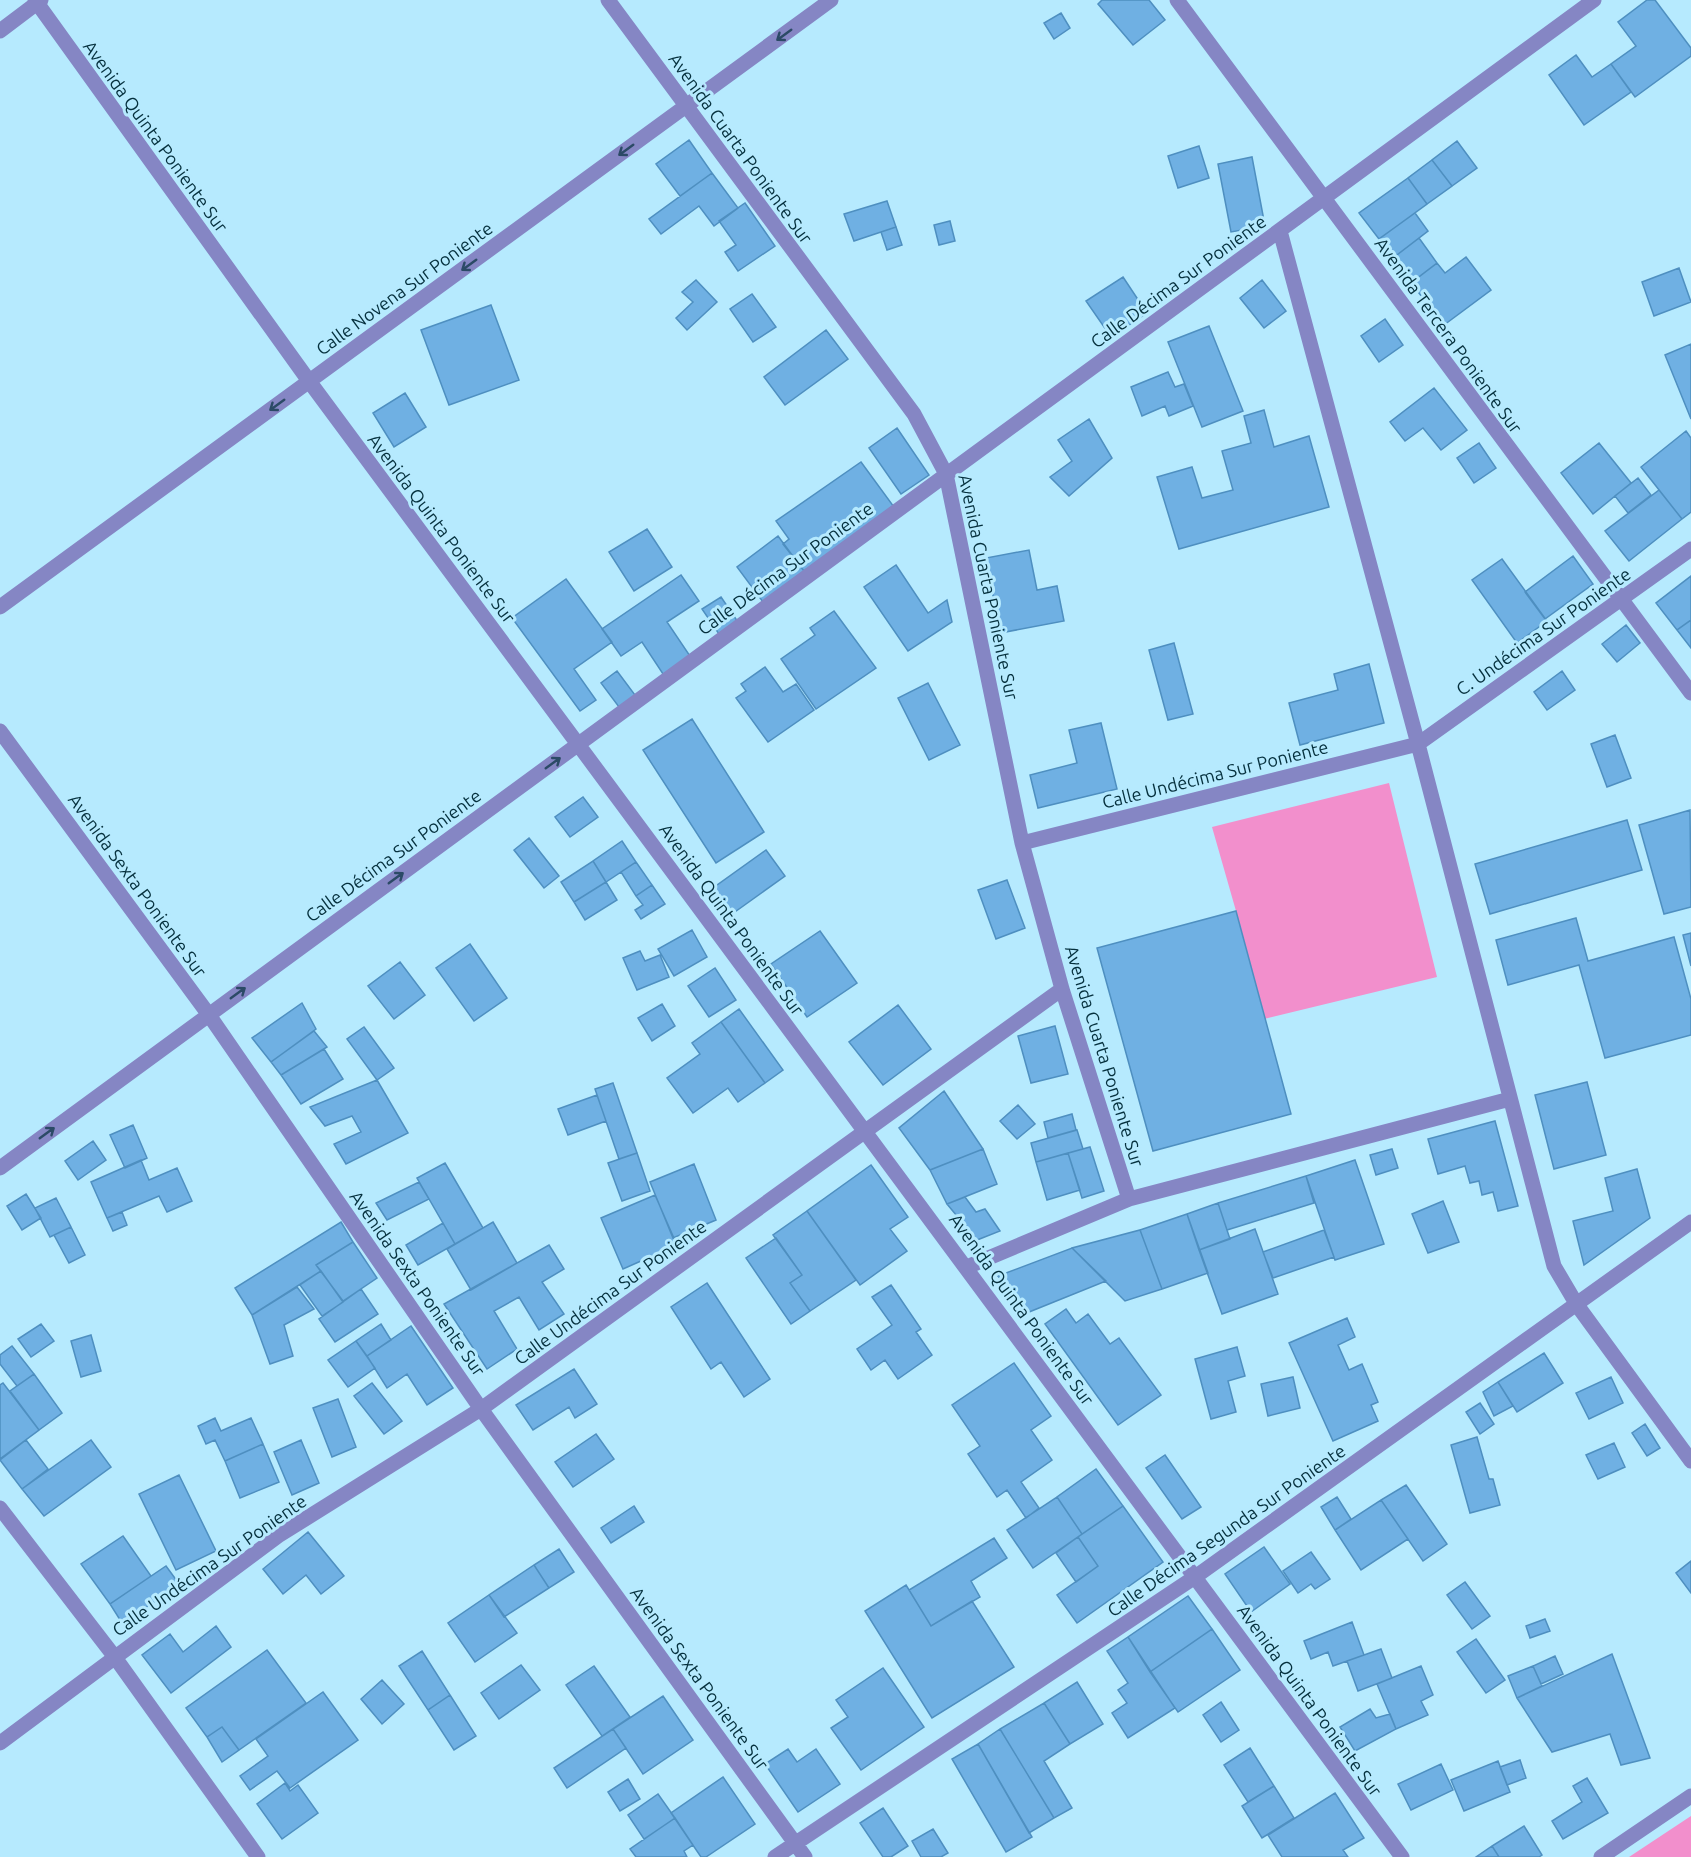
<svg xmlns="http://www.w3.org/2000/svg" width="1691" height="1857" viewBox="0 0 1691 1857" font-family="Ubuntu,sans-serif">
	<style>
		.green { fill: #f28fcc }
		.building { fill: #6fb0e3; stroke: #4e8fc0; stroke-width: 1.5 }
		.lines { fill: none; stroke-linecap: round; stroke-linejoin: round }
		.minor { stroke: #8586c4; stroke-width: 15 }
		.oneway { stroke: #2b4a66 }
		.labels { text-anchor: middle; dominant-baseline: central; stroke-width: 6; stroke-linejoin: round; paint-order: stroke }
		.street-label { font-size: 18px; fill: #05303d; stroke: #b6eafe }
	</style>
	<rect width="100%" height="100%" fill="#b6eafe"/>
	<path class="green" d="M1389,783L1437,977L1260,1020L1236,911L1212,827Z
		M1691,1816V1857H1629Z"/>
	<path class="building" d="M1102,0H1149L1165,20L1133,45L1098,4Z
		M1647,0H1655L1691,48V56L1635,97L1611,64L1636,46L1618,22Z
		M1061,13L1070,28L1054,39L1044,23Z
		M1576,55L1592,77L1611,64L1631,92L1584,125L1549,75Z
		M689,140L712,173L680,196L656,164Z
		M1457,141L1477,168L1452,186L1432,160Z
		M1199,146L1209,178L1178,188L1168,156Z
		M1252,157L1265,226L1231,232L1218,164Z
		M1432,160L1452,186L1427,204L1408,178Z
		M712,173L738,208L714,226L699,206L661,234L649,219Z
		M1408,178L1427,204L1379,239L1359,213Z
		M887,201L896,227L854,241L844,214Z
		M745,203L775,246L738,271L725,252L736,245L719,221Z
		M1415,213L1428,231L1393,258L1379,239Z
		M950,221L955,241L939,245L934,225Z
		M896,227L902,245L887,250L881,232Z
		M1419,238L1437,263L1411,283L1393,258Z
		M1466,257L1491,290L1444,325L1411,283L1437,263L1445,273Z
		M1679,268L1691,302L1654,316L1642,282Z
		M1123,277L1147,313L1111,337L1086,301Z
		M696,280L717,302L687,330L676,318L693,302L682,292Z
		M1262,280L1286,311L1264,328L1240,298Z
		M752,294L776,327L753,342L730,309Z
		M491,305L519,380L449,405L421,330Z
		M1385,319L1403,345L1379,362L1361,336Z
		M1209,326L1243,411L1202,427L1168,342Z
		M826,330L848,359L785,405L764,377Z
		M1691,344V419L1665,355Z
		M1168,372L1175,387L1184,384L1193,406L1169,416L1165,406L1142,416L1131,387Z
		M1434,388L1467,430L1441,450L1423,428L1405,441L1390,422Z
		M405,393L426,427L394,447L373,413Z
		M1264,410L1274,447L1309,436L1329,507L1179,549L1157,477L1192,467L1202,498L1233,490L1222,451L1251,443L1244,416Z
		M1089,419L1112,458L1069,496L1050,477L1072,461L1058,440Z
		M897,428L929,475L901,494L869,448Z
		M1686,431L1691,438V512L1682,519L1641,467Z
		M1479,443L1496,468L1474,483L1457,458Z
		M1599,443L1631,483L1593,514L1561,473Z
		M861,462L894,507L804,571L783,544L789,539L776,521Z
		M1638,478L1651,495L1628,513L1615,496Z
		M1659,490L1682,519L1629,561L1605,531Z
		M647,529L672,567L634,591L609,552Z
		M778,536L804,571L763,602L737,567Z
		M1029,550L1037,590L1057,586L1064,621L1000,633L986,558Z
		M1573,556L1593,584L1545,619L1525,592Z
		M1502,559L1547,621L1517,643L1472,580Z
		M896,565L928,613L947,600L952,622L908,651L864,587Z
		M681,575L699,601L667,622L692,659L665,677L642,642L621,656L602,629Z
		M1691,576V620L1677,630L1656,603Z
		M566,579L612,642L574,669L596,700L580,711L512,618Z
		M721,597L740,625L721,637L702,609Z
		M834,611L876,668L816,709L781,659L815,635L810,628Z
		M1691,620V648L1677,630Z
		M1626,625L1640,643L1617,662L1602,644Z
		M1174,643L1193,714L1168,720L1149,650Z
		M1369,664L1384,723L1300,745L1289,703L1338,690L1334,674Z
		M765,667L783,692L796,684L814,710L768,742L736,698L746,691L741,684Z
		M617,671L638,699L622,711L601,683Z
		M1562,671L1575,690L1547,710L1534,692Z
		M928,683L960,745L929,760L898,698Z
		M692,719L764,832L716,863L643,750Z
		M1101,723L1117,789L1038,808L1030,775L1077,763L1069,730Z
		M1615,735L1631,778L1607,787L1591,744Z
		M583,797L598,817L570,837L555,817Z
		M1690,810L1691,907L1664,914L1639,825Z
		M1627,820L1642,870L1490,914L1475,864Z
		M529,838L559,876L544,888L514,850Z
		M622,841L636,862L606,882L593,861Z
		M766,850L785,876L732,914L713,888Z
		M593,861L606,882L574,902L561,882Z
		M636,862L652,885L636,896L621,872Z
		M1007,880L1025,928L996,939L978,890Z
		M606,882L617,900L585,920L574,902Z
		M652,885L665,904L641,919L635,910L643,905L636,896Z
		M1236,911L1291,1114L1153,1151L1097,948Z
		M1576,918L1588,961L1674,937L1691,999V1035L1605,1058L1579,965L1508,985L1496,940Z
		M692,930L707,957L674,976L658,949Z
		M820,931L857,983L807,1017L771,964Z
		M1691,933V966L1683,935Z
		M470,944L507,998L474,1021L436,968Z
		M640,951L645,961L660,955L669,977L637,990L623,958Z
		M400,962L425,995L394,1019L368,986Z
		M715,968L736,1000L709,1017L688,986Z
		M302,1003L316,1029L271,1062L252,1038Z
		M662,1004L675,1026L652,1041L638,1018Z
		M898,1005L931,1049L883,1085L849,1042Z
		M739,1009L783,1070L765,1083L721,1022Z
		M721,1022L765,1083L738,1102L728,1088L693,1113L667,1078L700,1054L692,1043Z
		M1055,1026L1068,1074L1031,1083L1018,1036Z
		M364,1027L394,1068L377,1080L347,1039Z
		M314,1031L327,1047L281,1075L271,1062Z
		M324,1049L343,1079L301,1104L281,1075Z
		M377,1080L408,1133L346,1164L334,1144L361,1132L352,1116L325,1126L310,1107Z
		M1587,1082L1606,1155L1554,1169L1535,1095Z
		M613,1083L637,1153L619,1159L595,1089Z
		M944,1091L983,1149L930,1170L899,1128Z
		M597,1095L606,1121L568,1135L558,1109Z
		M1018,1105L1035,1124L1017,1139L1000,1121Z
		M1072,1114L1076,1130L1048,1138L1044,1122Z
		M1495,1121L1518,1206L1498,1211L1493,1192L1482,1195L1479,1181L1470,1183L1465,1166L1438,1174L1428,1139Z
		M133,1125L147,1158L125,1168L110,1135Z
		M1077,1130L1083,1149L1036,1162L1031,1143Z
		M93,1141L106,1160L78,1180L65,1161Z
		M1090,1147L1104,1191L1082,1198L1068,1153Z
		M983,1149L997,1184L947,1204L930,1170Z
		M1392,1149L1398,1168L1376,1175L1370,1155Z
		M637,1153L650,1191L622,1201L608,1163Z
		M1068,1153L1080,1190L1047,1200L1036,1162Z
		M141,1160L149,1180L177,1168L192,1201L167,1212L159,1196L107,1218L91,1182Z
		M1355,1160L1384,1244L1335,1260L1306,1176Z
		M445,1163L483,1228L455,1244L417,1178Z
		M694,1164L716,1220L673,1238L650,1182Z
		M871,1165L908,1217L890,1229L907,1251L860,1285L807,1211Z
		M1637,1169L1650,1218L1584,1265L1573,1221L1613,1211L1605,1178Z
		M1306,1176L1314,1203L1227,1230L1218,1203Z
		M419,1182L429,1199L387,1220L376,1203Z
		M26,1194L41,1218L22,1230L7,1206Z
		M655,1195L677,1245L623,1269L601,1218Z
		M965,1197L976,1212L985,1209L1000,1231L977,1240L947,1204Z
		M56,1198L71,1227L50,1237L35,1208Z
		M1443,1201L1459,1242L1428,1253L1412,1214Z
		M1218,1203L1230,1239L1199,1250L1187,1214Z
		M807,1211L856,1280L810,1311L790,1283L802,1275L773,1235Z
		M122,1212L127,1225L113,1231L107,1218Z
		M1187,1214L1208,1273L1162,1289L1140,1230Z
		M341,1222L353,1242L316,1265L321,1271L252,1315L235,1288Z
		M493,1222L517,1263L471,1290L447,1249Z
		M443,1223L455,1244L418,1265L406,1245Z
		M71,1227L85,1255L69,1263L54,1235Z
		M1255,1229L1278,1294L1222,1314L1199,1250Z
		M1140,1230L1162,1289L1125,1301L1072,1248Z
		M1324,1230L1334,1257L1273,1278L1263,1252Z
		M776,1238L802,1275L790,1283L810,1311L791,1324L746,1258Z
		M353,1242L377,1278L343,1301L316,1265Z
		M549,1245L564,1269L542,1282L564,1314L539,1330L519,1297L494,1311L517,1349L487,1369L444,1304Z
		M1072,1248L1106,1281L1029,1312L998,1276Z
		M321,1271L343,1302L322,1316L300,1285Z
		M707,1283L770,1379L744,1397L721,1362L711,1369L671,1307Z
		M891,1285L921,1329L916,1332L932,1355L898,1379L885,1360L871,1370L857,1349L892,1325L872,1297Z
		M297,1287L314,1309L284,1325L293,1356L270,1364L252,1315Z
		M361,1289L378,1314L335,1342L319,1319Z
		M1066,1309L1076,1323L1088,1314L1110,1344L1119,1338L1161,1395L1118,1425L1045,1324Z
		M1347,1318L1355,1337L1338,1345L1349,1370L1362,1364L1378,1402L1371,1405L1378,1421L1333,1441L1289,1343Z
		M41,1324L54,1341L31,1357L18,1339Z
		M381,1324L391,1340L367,1356L356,1341Z
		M411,1326L453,1388L427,1405L407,1374L387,1388L367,1356Z
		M91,1335L101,1371L81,1377L71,1341Z
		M356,1341L375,1368L348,1387L328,1360Z
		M12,1346L34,1374L17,1386L0,1364V1355Z
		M1237,1347L1245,1376L1228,1381L1236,1412L1211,1419L1195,1359Z
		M1544,1353L1563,1383L1517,1412L1498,1382Z
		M1014,1363L1051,1416L1031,1430L1052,1460L1021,1482L1039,1508L1026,1518L1007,1490L997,1497L968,1454L980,1446L952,1405Z
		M574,1369L597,1404L575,1418L569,1407L533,1430L516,1405Z
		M34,1374L62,1413L39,1430L10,1391Z
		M1293,1377L1300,1408L1268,1416L1261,1384Z
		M1611,1377L1623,1403L1589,1419L1576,1393Z
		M1498,1382L1513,1406L1494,1416L1483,1392Z
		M3,1383L39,1430L0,1459V1385Z
		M372,1383L402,1421L384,1434L354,1396Z
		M338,1399L356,1447L332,1457L313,1408Z
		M1480,1403L1494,1424L1480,1434L1466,1412Z
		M215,1418L221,1431L251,1418L263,1444L225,1461L215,1440L206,1444L198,1426Z
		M1645,1424L1660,1448L1647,1456L1632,1433Z
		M596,1434L614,1459L573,1487L555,1462Z
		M1477,1437L1489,1479H1493L1500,1505L1470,1513L1451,1445Z
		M26,1440L48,1469L22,1489L0,1460Z
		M91,1440L111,1467L44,1516L22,1489Z
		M301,1440L319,1483L292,1495L274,1452Z
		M1614,1443L1625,1467L1598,1479L1586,1455Z
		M263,1444L279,1482L240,1498L225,1461Z
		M1165,1455L1201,1507L1182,1519L1146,1468Z
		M1096,1469L1123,1506L1082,1534L1057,1497Z
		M179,1475L216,1551L176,1570L139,1494Z
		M1406,1485L1447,1544L1423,1561L1381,1500Z
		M1057,1497L1082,1534L1033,1568L1007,1530Z
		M1337,1497L1351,1519L1335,1530L1321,1507Z
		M1381,1500L1408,1539L1361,1570L1335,1530Z
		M634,1506L644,1522L611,1543L601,1528Z
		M1123,1506L1163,1562L1077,1623L1057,1595L1098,1566L1078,1537Z
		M308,1532L344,1576L321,1594L306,1575L283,1594L263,1569Z
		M123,1536L151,1576L110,1604L81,1564Z
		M1078,1537L1098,1566L1076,1582L1056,1553Z
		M994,1538L1007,1558L971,1581L980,1597L931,1626L909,1590Z
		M1264,1547L1290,1584L1251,1612L1225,1574Z
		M559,1549L574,1572L549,1588L534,1565Z
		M1311,1552L1330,1579L1315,1589L1311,1584L1298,1593L1283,1571Z
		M1691,1561V1593L1676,1573Z
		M534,1565L549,1588L504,1617L489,1595Z
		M166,1566L180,1585L122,1623L110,1604Z
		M1465,1582L1490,1616L1472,1629L1447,1595Z
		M906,1585L931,1626L972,1601L1014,1667L932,1718L865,1611Z
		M489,1595L517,1633L475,1662L448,1623Z
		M1188,1596L1212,1629L1150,1672L1128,1637Z
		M1545,1619L1550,1631L1530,1638L1526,1626Z
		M1352,1622L1364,1655L1333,1666L1328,1652L1311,1659L1304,1641Z
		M216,1626L231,1647L171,1693L142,1655L170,1634L183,1652Z
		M1212,1629L1240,1670L1178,1712L1150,1672Z
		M1128,1637L1175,1708L1128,1738L1112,1713L1127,1703L1118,1690L1128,1683L1107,1651Z
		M1476,1639L1505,1680L1486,1693L1457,1652Z
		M1381,1649L1392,1678L1358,1691L1347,1661Z
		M267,1650L306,1703L239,1750L222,1727L207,1737L186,1708Z
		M422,1651L450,1695L428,1710L399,1666Z
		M1612,1654L1650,1758L1621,1765L1610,1734L1552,1752L1517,1698Z
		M1555,1656L1563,1674L1541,1684L1533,1666Z
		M521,1665L540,1690L499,1719L481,1693Z
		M594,1666L630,1717L602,1736L566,1685Z
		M1421,1666L1433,1695L1421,1701L1428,1715L1396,1729L1377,1684Z
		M1533,1666L1542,1686L1517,1698L1508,1676Z
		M883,1668L924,1727L861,1770L831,1728L848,1717L836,1700Z
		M382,1680L404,1704L382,1724L361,1699Z
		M1077,1682L1103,1724L1070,1744L1044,1703Z
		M323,1692L358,1740L290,1788L277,1771L250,1790L240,1776L268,1756L256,1739Z
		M450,1695L476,1736L454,1750L428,1710Z
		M663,1696L693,1740L643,1774L613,1729Z
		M1221,1702L1239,1730L1221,1742L1203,1715Z
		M1044,1703L1070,1744L1044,1761L1072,1808L1054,1818L1000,1729Z
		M1370,1709L1376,1718L1390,1714L1396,1729L1355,1751L1340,1727Z
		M222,1727L239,1750L222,1762L207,1737Z
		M613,1729L626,1748L567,1788L554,1768Z
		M1000,1729L1054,1818L1029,1833L978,1744Z
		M978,1744L1032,1837L1006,1852L952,1759Z
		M1250,1748L1274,1786L1248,1802L1224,1765Z
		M788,1749L797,1762L816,1749L840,1784L798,1812L765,1764Z
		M1520,1760L1526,1778L1507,1785L1500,1767Z
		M1498,1761L1510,1792L1464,1811L1451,1780Z
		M1441,1764L1453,1790L1411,1810L1398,1784Z
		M723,1777L755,1824L706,1857H701L671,1813Z
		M1587,1778L1608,1813L1563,1839L1552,1821L1582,1802L1573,1786Z
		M628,1779L640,1799L620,1811L608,1792Z
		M285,1783L290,1791L298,1785L318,1813L282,1839L257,1804Z
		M1274,1786L1294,1818L1262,1838L1242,1806Z
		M1335,1793L1364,1838L1343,1850L1348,1857H1282L1268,1835Z
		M658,1794L675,1818L644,1839L628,1815Z
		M883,1808L908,1846L891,1857H883L860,1823Z
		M675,1818L693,1845L684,1851L687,1857H636L630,1849Z
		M1524,1826L1542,1855L1539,1857H1499L1492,1846Z
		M933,1829L948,1853L941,1857H921L912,1841Z
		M1492,1846L1499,1857H1476Z"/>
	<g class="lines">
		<path class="minor" d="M35,0L309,381L1402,1857
			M608,0L914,414L946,474L1022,843L1062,989L1129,1199
			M1177,0L1691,693
			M0,31L41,0
			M1280,231L1418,744L1554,1266L1577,1305L1691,1461
			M0,607L831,0
			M0,731L209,1015L481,1409L805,1857
			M1022,843L1418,744L1691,549
			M0,1168L1594,0
			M967,1267L1129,1199L1510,1099
			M0,1508L114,1656L258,1857
			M0,1743L278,1536L481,1409L1062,989
			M775,1857L1195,1577L1691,1222
			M1601,1857L1691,1796"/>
	</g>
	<defs><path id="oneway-shaft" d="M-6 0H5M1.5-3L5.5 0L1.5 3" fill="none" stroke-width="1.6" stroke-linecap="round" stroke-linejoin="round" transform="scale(1.5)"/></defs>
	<g class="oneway">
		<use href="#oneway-shaft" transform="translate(784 35) rotate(144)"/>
		<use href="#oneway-shaft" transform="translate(626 150) rotate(144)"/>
		<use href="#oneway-shaft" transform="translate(469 265) rotate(144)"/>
		<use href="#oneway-shaft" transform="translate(277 405) rotate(144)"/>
		<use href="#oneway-shaft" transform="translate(553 763) rotate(-36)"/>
		<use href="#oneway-shaft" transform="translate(396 878) rotate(-36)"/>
		<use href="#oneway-shaft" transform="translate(238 993) rotate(-36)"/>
		<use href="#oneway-shaft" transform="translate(47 1133) rotate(-36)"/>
	</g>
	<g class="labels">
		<g class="street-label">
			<text transform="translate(156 136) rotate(54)">Avenida Quinta Poniente Sur</text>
			<text transform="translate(741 148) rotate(54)">Avenida Cuarta Poniente Sur</text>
			<text transform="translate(1178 281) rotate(-36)">Calle Décima Sur Poniente</text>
			<text transform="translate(404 288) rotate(-36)">Calle Novena Sur Poniente</text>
			<text transform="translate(1449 335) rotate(54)">Avenida Tercera Poniente Sur</text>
			<text transform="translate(442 528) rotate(53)">Avenida Quinta Poniente Sur</text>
			<text transform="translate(785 568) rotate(-36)">Calle Décima Sur Poniente</text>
			<text transform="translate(989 587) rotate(78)">Avenida Cuarta Poniente Sur</text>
			<text transform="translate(1543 631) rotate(-35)">C. Undécima Sur Poniente</text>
			<text transform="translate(1215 774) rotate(-14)">Calle Undécima Sur Poniente</text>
			<text transform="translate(393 855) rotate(-36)">Calle Décima Sur Poniente</text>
			<text transform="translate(138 885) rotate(54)">Avenida Sexta Poniente Sur</text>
			<text transform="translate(732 919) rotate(54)">Avenida Quinta Poniente Sur</text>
			<text transform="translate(1105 1056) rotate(73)">Avenida Cuarta Poniente Sur</text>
			<text transform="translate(418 1283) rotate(55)">Avenida Sexta Poniente Sur</text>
			<text transform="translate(610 1292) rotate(-36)">Calle Undécima Sur Poniente</text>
			<text transform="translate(1022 1309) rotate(54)">Avenida Quinta Poniente Sur</text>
			<text transform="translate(1226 1530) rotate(-35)">Calle Décima Segunda Sur Poniente</text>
			<text transform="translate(209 1565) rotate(-35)">Calle Undécima Sur Poniente</text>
			<text transform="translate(700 1678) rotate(54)">Avenida Sexta Poniente Sur</text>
			<text transform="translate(1310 1700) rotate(54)">Avenida Quinta Poniente Sur</text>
		</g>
	</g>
</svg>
